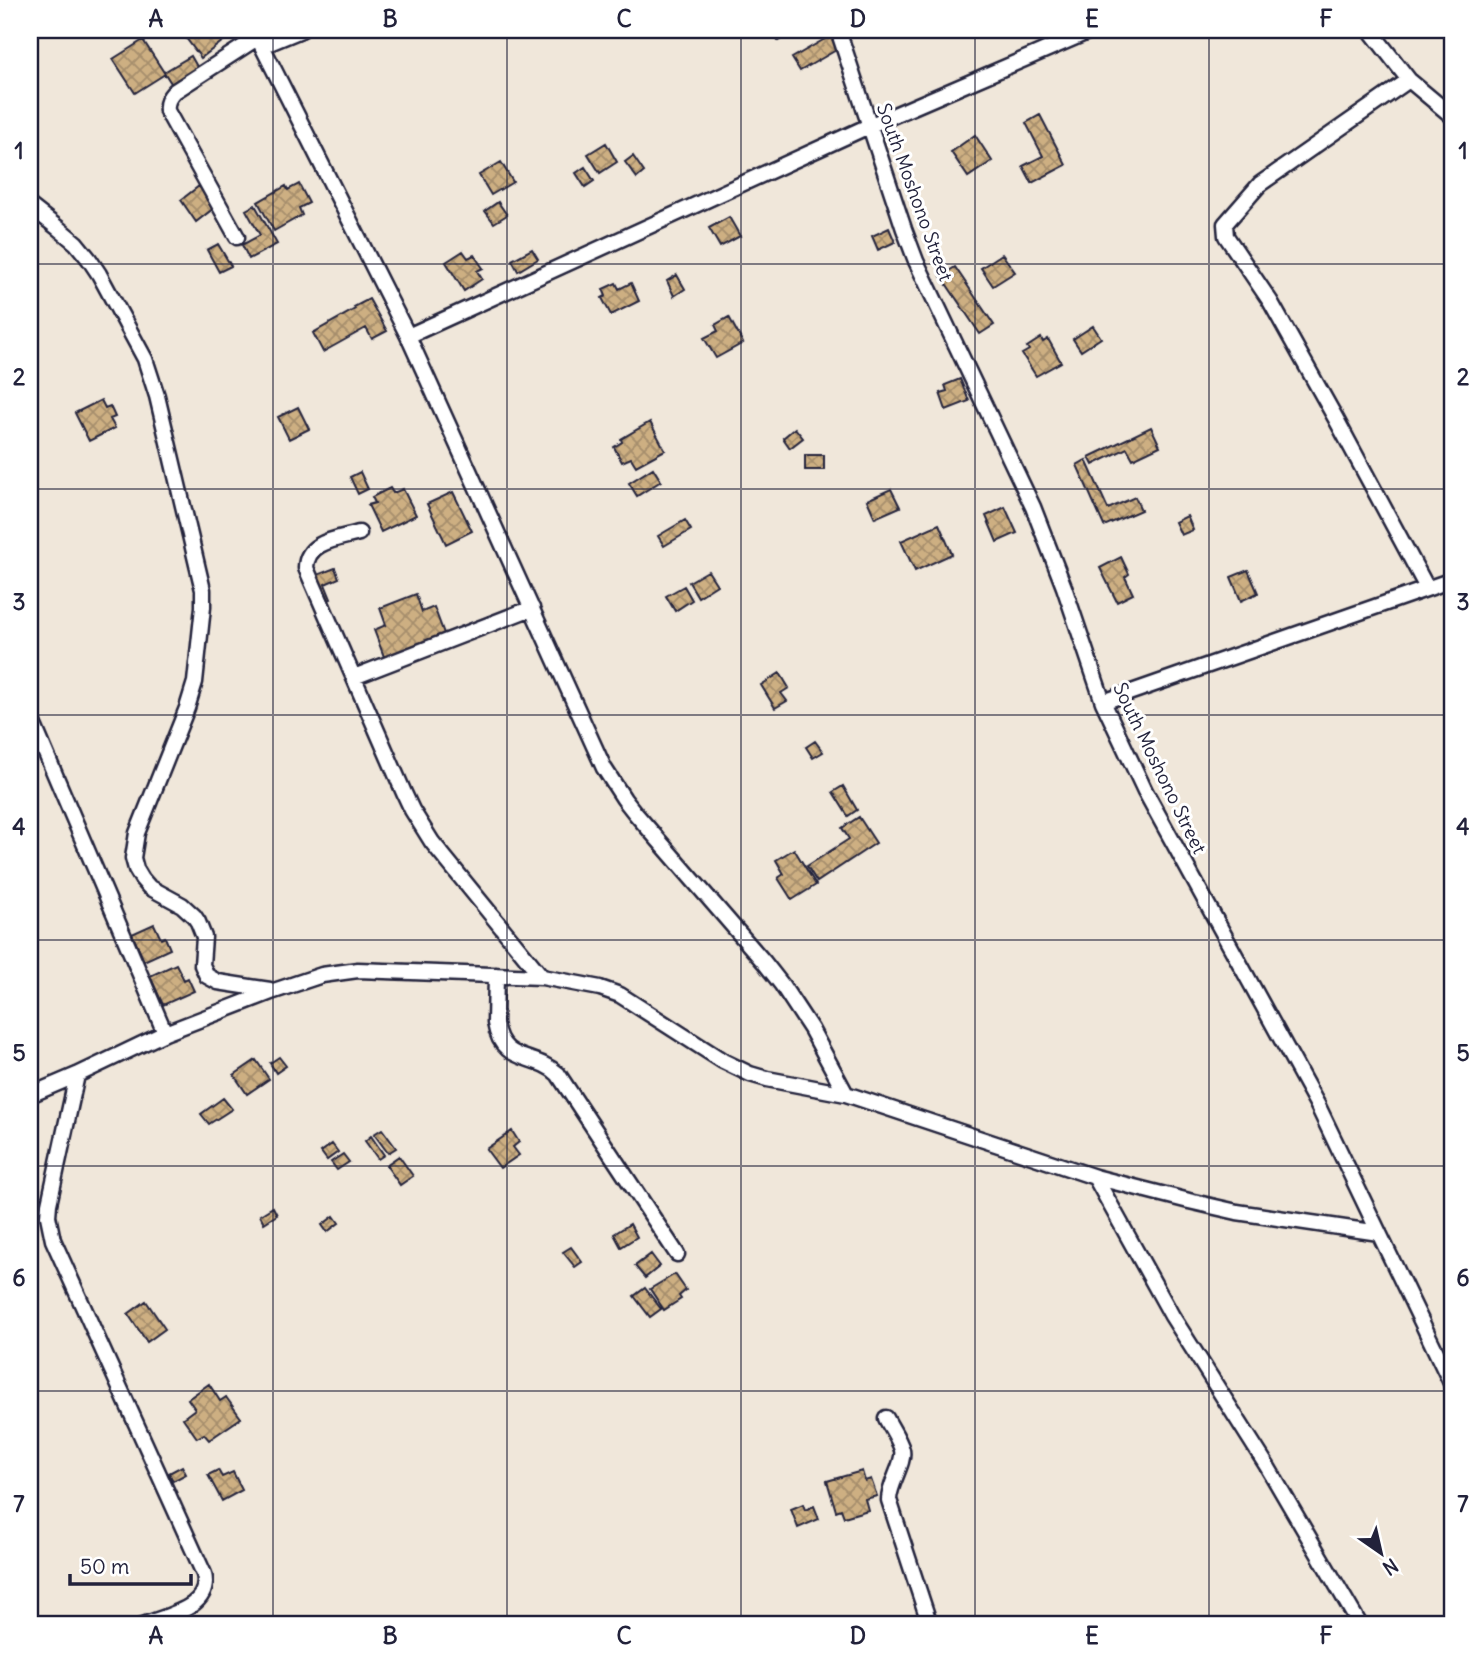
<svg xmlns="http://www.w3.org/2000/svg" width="1482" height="1655" viewBox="0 0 1482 1655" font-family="Delius,sans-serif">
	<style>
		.building { fill: url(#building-cross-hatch); stroke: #22223b; stroke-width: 2 }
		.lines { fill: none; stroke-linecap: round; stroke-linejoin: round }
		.street-casing { stroke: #22223b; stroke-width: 19 }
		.street { stroke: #fff; stroke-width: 14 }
		.grid { fill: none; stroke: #22223b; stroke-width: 2; stroke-opacity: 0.55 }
		.labels { text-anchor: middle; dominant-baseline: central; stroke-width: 6; stroke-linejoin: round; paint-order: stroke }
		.street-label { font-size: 19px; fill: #22223b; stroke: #fff }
		.neatline { fill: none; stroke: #22223b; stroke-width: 2.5 }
		.grid-label { font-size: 23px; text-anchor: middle; font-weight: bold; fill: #22223b }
	</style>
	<defs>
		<pattern id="building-cross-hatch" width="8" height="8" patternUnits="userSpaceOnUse" patternTransform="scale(1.75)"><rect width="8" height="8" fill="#cdaf82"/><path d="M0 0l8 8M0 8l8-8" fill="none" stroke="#a68e6c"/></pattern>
	</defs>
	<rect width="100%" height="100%" fill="#f0e7da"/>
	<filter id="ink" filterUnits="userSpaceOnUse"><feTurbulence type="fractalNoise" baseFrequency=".0143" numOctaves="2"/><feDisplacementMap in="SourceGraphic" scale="14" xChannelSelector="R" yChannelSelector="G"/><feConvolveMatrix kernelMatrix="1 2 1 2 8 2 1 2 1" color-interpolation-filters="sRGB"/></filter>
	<g filter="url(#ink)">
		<path class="building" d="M180,30H229L232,34L201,58Z
			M778,30H795L778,41L773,33Z
			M830,36L838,49L800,71L792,58Z
			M143,40L165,74L135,93L113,59Z
			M191,56L200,72L174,88L164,72Z
			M1040,115L1066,165L1032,183L1023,166L1043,156L1026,123Z
			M975,135L992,161L968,177L951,152Z
			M606,143L617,162L600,173L588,154Z
			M633,156L644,172L637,178L625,162Z
			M501,162L513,182L491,195L479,175Z
			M585,167L594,181L585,187L576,173Z
			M299,184L309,203L299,208L302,215L274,231L258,202L286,186L288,190Z
			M199,186L214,208L196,222L181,200Z
			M498,202L507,215L494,223L485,211Z
			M255,205L277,244L249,259L242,245L260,235L246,210Z
			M729,217L740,236L720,247L709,228Z
			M889,228L895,242L878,250L872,236Z
			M218,244L231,266L219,272L207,250Z
			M532,249L538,259L518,271L512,260Z
			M463,251L468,258L474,255L483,268L477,271L482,279L464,291L446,262Z
			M1002,254L1015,272L993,286L981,268Z
			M955,267L994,325L980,334L941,276Z
			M677,275L685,289L674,296L667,281Z
			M616,283L619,289L631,283L639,301L611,315L602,298L606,296L603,289Z
			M369,299L387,331L372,339L366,328L323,352L313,333L355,309L354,307Z
			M729,317L743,343L716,358L704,338L718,331L715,325Z
			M1093,326L1101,338L1081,351L1073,339Z
			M1041,338L1043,342L1048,339L1061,362L1036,376L1022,354L1029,350L1027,347Z
			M960,379L969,401L946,410L940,393L947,391L945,385Z
			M101,400L105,408L110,406L115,417L110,419L115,428L89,441L75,413Z
			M298,407L309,429L289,439L278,417Z
			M650,422L665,450L636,466L631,458L622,462L614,447L622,442L621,439Z
			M1151,427L1160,446L1133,459L1127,448L1093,465L1089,457Z
			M795,428L803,438L790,448L783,438Z
			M805,455H824V470H805Z
			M1086,460L1108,509L1135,497L1141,510L1104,526L1077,465Z
			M653,468L661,481L637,496L629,483Z
			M360,472L368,489L358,494L350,477Z
			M390,488L393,493L403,489L416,515L381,532L368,505L375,503L372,497Z
			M891,489L900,507L875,518L867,500Z
			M453,492L472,531L446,544L427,504Z
			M1005,507L1017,533L997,542L986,516Z
			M1187,516L1193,530L1181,535L1175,522Z
			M685,520L691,530L664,546L658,536Z
			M939,524L952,554L915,571L901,541Z
			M1121,557L1129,574L1125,577L1133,594L1117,602L1100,568Z
			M335,568L339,578L325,584L331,599L322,602L312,577Z
			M1248,570L1258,593L1241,601L1231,577Z
			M708,571L717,585L698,597L689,582Z
			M684,586L692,600L675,611L666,596Z
			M416,594L422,612L434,607L446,639L386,662L374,630L386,625L380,608Z
			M780,673L789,688L781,693L787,701L775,708L761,685Z
			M815,741L823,752L813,758L806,747Z
			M843,786L857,810L848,816L833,792Z
			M859,817L876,843L817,882L807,866L849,839L842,828Z
			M794,849L816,885L792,900L778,878L784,874L776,860Z
			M154,924L161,939L165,937L170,949L144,961L132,934Z
			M176,964L184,980L188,978L194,991L163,1005L150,976Z
			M279,1057L286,1066L276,1073L270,1063Z
			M256,1060L269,1079L247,1094L234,1075Z
			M223,1098L232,1109L209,1124L201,1114Z
			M382,1129L396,1148L388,1153L374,1134Z
			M512,1131L519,1142L513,1147L519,1155L500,1168L486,1149Z
			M371,1136L384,1155L378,1159L365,1141Z
			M332,1144L338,1152L327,1160L321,1152Z
			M343,1154L349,1162L337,1170L331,1162Z
			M399,1156L413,1176L400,1185L386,1165Z
			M273,1207L277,1215L264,1223L260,1215Z
			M334,1216L339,1223L327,1232L322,1225Z
			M630,1224L637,1237L621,1247L614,1234Z
			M571,1247L582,1262L575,1267L563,1252Z
			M651,1254L660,1266L645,1278L635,1266Z
			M675,1274L686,1290L679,1296L681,1299L664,1310L650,1289Z
			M645,1288L661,1309L650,1317L634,1296Z
			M146,1301L165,1329L147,1342L128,1314Z
			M209,1384L220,1401L226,1397L241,1418L209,1440L204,1434L197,1438L183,1418L195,1409L188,1399Z
			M182,1466L186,1474L173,1481L169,1473Z
			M218,1470L222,1477L233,1472L242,1490L222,1501L208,1475Z
			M862,1471L865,1481L871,1479L877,1496L865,1499L868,1510L844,1517L841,1509L836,1511L827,1481Z
			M803,1504L805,1510L814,1506L819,1519L798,1528L791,1509Z"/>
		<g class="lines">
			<g class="street-casing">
				<path id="street" d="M254,30L408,336L604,768L624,799L635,813L764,962L782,985L811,1029L846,1094
					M838,30L904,229L916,261L1033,507L1064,587L1103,702L1145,791L1317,1104L1452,1385
					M1370,30L1409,80L1452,116
					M262,46L301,30
					M1409,80L1260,184L1225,224L1226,236L1270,301L1336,419L1427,588
					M30,206L58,228L76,243L89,259L99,274L145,359L157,396L203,590V607L195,682L187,708L137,833L133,858L136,869L142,879L149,887L182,905L194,916L198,922L204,937L202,965L207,976L218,982L270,990
					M237,237L167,111C166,102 169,97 175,91L257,38
					M408,336L871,125L1092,30
					M359,533C338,539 306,541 306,568L404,793L412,810L432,842L542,977
					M354,677L532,608
					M1103,702L1452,580
					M30,716L165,1033
					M496,975L495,1023C502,1065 534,1052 558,1074L677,1254
					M77,1075L49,1204L48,1216L53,1240L204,1574C212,1608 168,1615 143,1625
					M30,1095L77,1075L165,1033L274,991L322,975L358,970L542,977L600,988L620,995L723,1061L750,1074L767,1079L846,1094L1095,1177L1189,1201L1237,1212L1379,1233
					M1095,1177L1172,1316L1267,1466L1360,1625
					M886,1418C891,1428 899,1439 902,1450C905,1463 889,1484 889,1500L930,1625"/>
			</g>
			<use href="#street" class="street"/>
		</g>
	</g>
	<path class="grid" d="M273,30V1625M507,30V1625M741,30V1625M975,30V1625M1209,30V1625M30,264H1452M30,489H1452M30,715H1452M30,940H1452M30,1166H1452M30,1391H1452"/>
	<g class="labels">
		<g class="street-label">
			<text transform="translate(915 192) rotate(70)">South Moshono Street</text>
			<text transform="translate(1160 768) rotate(64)">South Moshono Street</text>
		</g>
	</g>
	<rect width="1482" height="1655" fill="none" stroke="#fff" stroke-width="77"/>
	<g transform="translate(1381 1553) rotate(146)" stroke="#ffffff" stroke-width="5" paint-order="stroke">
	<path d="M0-5L12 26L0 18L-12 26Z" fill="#22223b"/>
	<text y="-10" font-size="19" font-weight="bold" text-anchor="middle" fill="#22223b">N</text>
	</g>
	<path d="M70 1574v10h121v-10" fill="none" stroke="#22223b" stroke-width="3.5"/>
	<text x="80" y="1574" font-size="21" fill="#22223b" stroke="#ffffff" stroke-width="5" paint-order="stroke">50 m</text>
	<rect x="38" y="38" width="1406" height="1578" class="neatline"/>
	<g class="grid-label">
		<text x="156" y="27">A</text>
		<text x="390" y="27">B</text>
		<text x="624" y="27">C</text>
		<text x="858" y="27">D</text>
		<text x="1092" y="27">E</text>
		<text x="1326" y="27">F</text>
		<text x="19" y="159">1</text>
		<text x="1463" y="159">1</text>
		<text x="19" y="385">2</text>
		<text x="1463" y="385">2</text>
		<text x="19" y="610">3</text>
		<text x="1463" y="610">3</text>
		<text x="19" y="835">4</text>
		<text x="1463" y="835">4</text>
		<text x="19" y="1061">5</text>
		<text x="1463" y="1061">5</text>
		<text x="19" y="1286">6</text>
		<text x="1463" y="1286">6</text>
		<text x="19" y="1512">7</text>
		<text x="1463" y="1512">7</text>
		<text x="156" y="1644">A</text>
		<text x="390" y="1644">B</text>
		<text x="624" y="1644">C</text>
		<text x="858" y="1644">D</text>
		<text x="1092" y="1644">E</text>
		<text x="1326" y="1644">F</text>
	</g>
</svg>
